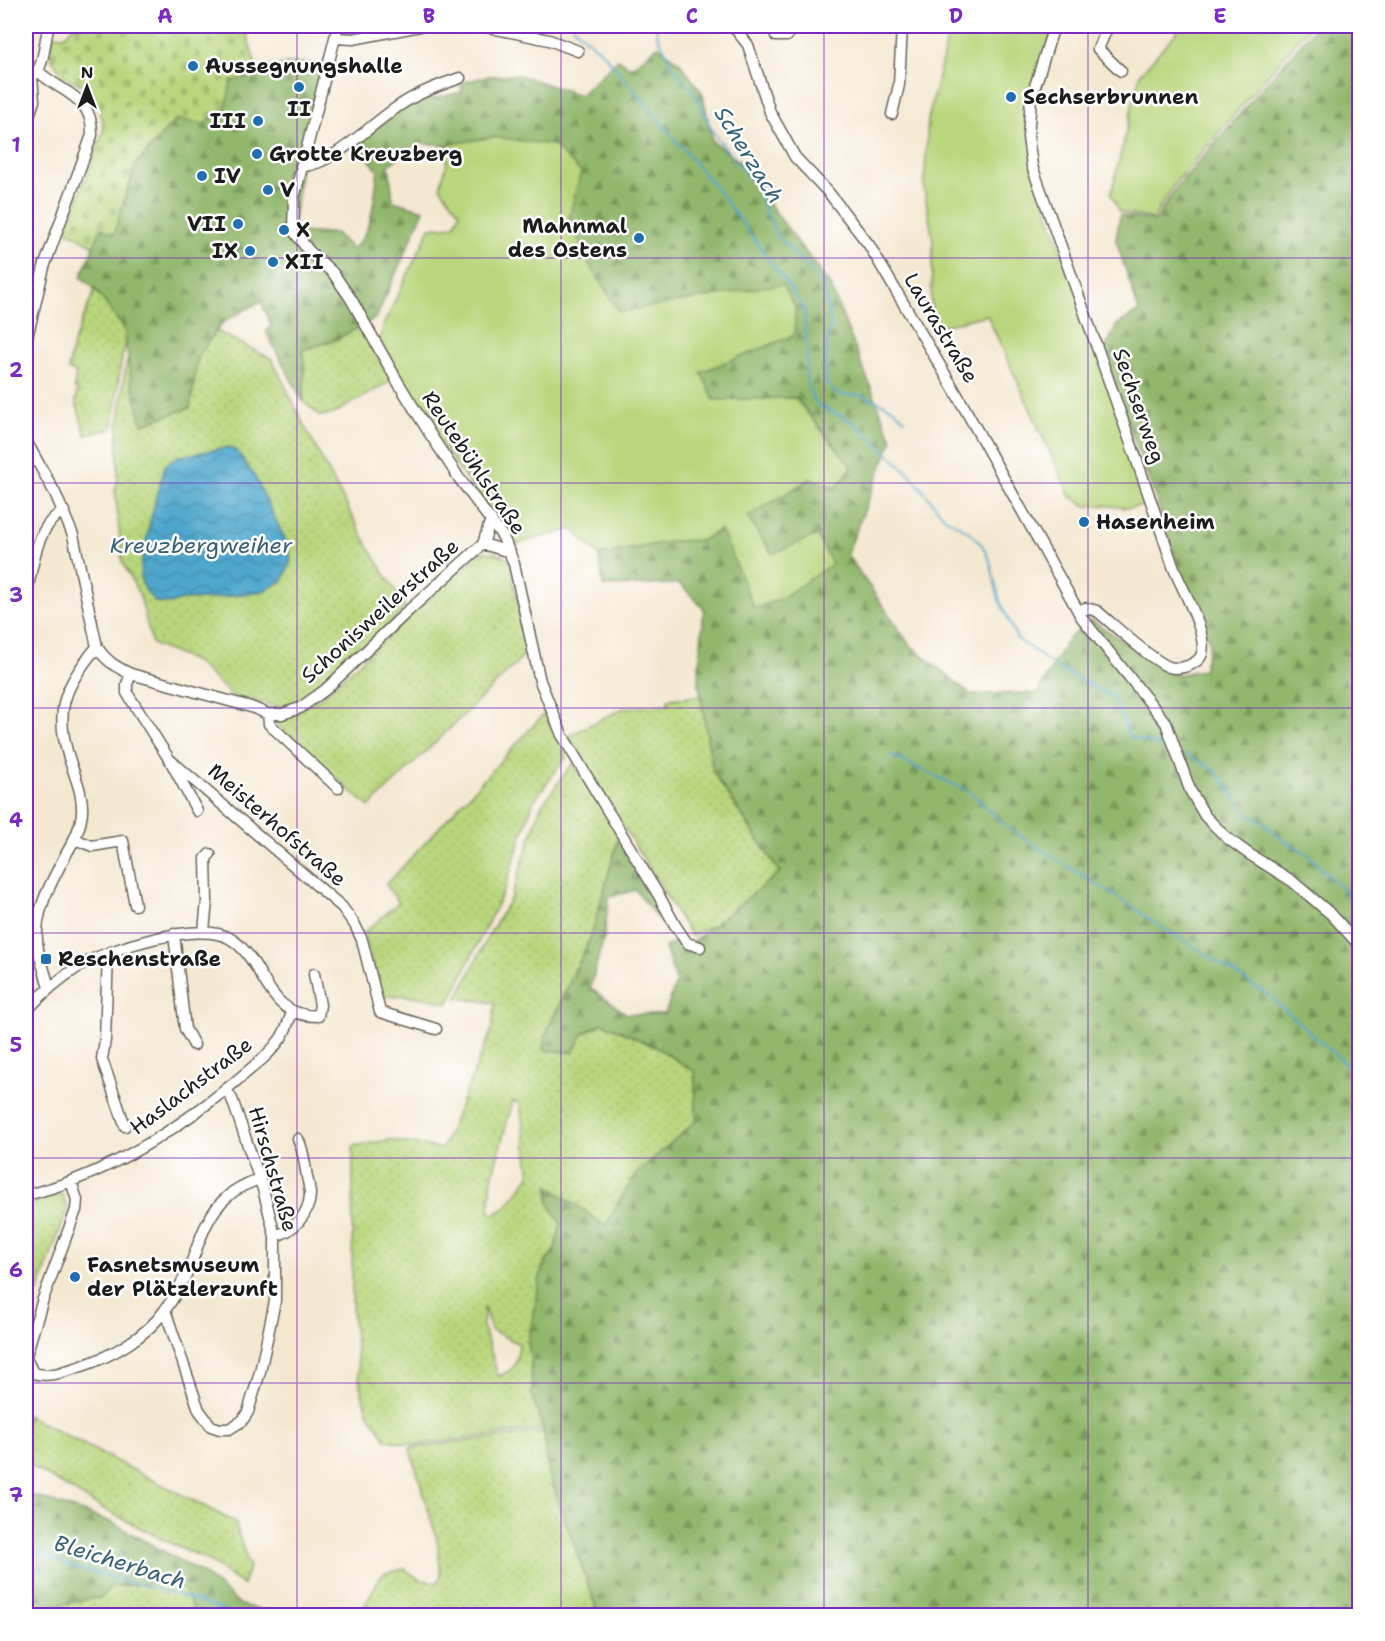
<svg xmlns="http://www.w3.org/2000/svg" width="1385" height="1641" viewBox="0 0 1385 1641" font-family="'Shantell Sans',sans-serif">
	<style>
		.grass { fill: url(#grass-dots); stroke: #6a794c; stroke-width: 1.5; fill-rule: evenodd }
		.forest { fill: url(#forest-firs); stroke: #576a44; stroke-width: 1.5 }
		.cemetery { fill: url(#cemetery-stones); stroke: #6a794c; stroke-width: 1.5 }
		.garden { fill: #b8d67c; stroke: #6a794c; stroke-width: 1.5 }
		.water { fill: url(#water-waves); stroke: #366274; stroke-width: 1.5 }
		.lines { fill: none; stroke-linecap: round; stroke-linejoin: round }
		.stream { stroke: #50a7cd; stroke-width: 2 }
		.minor-casing { stroke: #68635b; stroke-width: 13 }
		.minor { stroke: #fff; stroke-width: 10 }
		.grid { fill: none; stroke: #7b2cbf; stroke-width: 1.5; stroke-opacity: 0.55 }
		.poi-dot { fill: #1f6fb2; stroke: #fff; stroke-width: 2 }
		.labels { text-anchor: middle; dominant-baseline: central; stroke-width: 5; stroke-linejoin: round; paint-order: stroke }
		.poi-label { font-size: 21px; font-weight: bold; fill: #1c1c1c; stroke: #fff; text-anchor: start }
		.street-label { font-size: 21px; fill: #1c1c1c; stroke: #fff }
		.water-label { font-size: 22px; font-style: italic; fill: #366274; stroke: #fff }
		.neatline { fill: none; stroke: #7b2cbf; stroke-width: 2 }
		.grid-label { font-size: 20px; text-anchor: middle; font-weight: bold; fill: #7b2cbf }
	</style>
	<defs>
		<pattern id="grass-dots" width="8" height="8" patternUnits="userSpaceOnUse" patternTransform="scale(1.5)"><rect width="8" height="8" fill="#b8d67c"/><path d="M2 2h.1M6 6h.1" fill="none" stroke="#9eb76b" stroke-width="1.8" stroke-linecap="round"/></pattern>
		<pattern id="forest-firs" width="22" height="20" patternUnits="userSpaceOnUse" patternTransform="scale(1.5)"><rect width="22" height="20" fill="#92b76c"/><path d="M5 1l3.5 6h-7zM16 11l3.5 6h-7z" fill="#769458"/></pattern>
		<pattern id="cemetery-stones" width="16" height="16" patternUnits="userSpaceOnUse" patternTransform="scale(1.5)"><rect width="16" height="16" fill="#b8d67c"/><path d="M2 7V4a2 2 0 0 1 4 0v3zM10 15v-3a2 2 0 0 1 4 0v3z" fill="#9eb76b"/></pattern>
		<pattern id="water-waves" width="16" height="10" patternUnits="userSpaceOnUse" patternTransform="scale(1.5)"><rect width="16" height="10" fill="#50a7cd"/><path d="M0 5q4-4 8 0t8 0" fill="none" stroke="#4287a6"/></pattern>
	</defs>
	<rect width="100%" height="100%" fill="#fff"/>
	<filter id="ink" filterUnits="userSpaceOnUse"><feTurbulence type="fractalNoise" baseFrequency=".0167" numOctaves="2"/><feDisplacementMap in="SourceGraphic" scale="12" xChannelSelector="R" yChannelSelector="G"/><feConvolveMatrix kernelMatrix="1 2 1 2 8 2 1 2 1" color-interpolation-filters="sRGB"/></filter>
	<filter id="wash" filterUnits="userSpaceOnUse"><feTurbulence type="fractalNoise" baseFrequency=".008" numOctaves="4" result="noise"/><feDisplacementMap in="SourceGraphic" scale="24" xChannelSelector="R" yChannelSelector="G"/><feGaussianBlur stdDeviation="1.35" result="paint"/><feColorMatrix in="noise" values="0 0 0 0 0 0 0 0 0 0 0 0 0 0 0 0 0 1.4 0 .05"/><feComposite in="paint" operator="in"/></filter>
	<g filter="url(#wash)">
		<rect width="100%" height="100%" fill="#f4e8d1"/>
		<path class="grass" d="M95,289L124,328L126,341L121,364L112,429L86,435L76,403L77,389L74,388L76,373L68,370L73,344Z
			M360,326L391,381L333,414L320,416L303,401L305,369L302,350L335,340Z
			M216,331L272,359L304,425L368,546L406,608L323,685L295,705L285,708L234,697L196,662L152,644L140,596L122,561L115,489L118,480V425L126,364L128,360L131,380L142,423L190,408L198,356Z
			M481,552C494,552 503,553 510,563L528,652L369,807L273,721L294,713L319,699Z
			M701,696L713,772L780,873L721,921L691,936L568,736L624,708L668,705V699Z
			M544,714L567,756L533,802L505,888L448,1004C425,997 405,993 381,997L364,933L399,902L386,885Z
			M573,763L619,836L592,934L548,1029L573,1052L583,1034L603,1023L658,1048L695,1072L696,1121L635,1175L605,1227L549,1187V1203L561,1224L555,1249L542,1268L528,1342L531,1361L532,1395L543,1429L414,1445L387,1440L367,1411L360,1386L352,1308L353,1146L390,1140L442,1149L492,1029L495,1003L458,998L488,936L511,898L541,806ZM513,1101L520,1104L530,1176C517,1190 512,1206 495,1214L489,1212L492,1177ZM484,1307L491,1330L519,1344C517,1362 517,1370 498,1376L483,1326Z
			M62,1194L68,1208L38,1291L26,1305V1205Z
			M26,1415L235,1522L249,1567L243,1585L206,1559L166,1541L100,1507L26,1463Z
			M544,1432L549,1474L599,1615L359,1616L379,1579L385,1573L405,1569L419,1579L437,1583L441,1575L437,1539L410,1448Z
			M164,1582L184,1589L196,1615L26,1616V1610L102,1597L110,1587Z"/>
		<path class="forest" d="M1316,26H1359V1615H599L549,1474L544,1432L532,1395L531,1361L528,1342L542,1268L555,1249L561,1224L549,1203V1186L605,1226L635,1175L696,1121L695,1072L658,1048L603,1023L583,1034L573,1052L543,1050L548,1029L592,934L619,836L665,915L657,918L636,890L609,897L604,937L590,988L627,1014H665L676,982L665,947L676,941L686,947L780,872L713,772L698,680L704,609L680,584L603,586L599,555L672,541L702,540L721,529L772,554L747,517L810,479L852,467L796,398L714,400L701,372L794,335L672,304L619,312L587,260L569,217L493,137L446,145L417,143L389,165L393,201L424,210L376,318L335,340L302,350L305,369L303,401L266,332L271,325L261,301L223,322L198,356L190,408L142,424L131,380L124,328L95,289L81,277L101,228L114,233L135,165L176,119L231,81L248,77L257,69L293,63L326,64L301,166L293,229L310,233H336L352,249C374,234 374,195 378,171L356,142L393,114L428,93L431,99L462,92L461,83L489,76L519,75L580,95L618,59L631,68L658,46L680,63L703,94L712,141L758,175L767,201L830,285L892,440L847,554L909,644L970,694L1037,693L1068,639L1091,620L1175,675L1203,670L1210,643L1182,579L1157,502L1103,353L1117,325L1139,311L1116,240L1120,215L1155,221L1176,188Z
			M26,1493L111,1522L204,1574L241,1605L284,1615H196L184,1589L164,1582L110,1587L102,1597L26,1610Z"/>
		<path class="cemetery" d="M74,26H244L257,69L248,77L231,81L226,107L204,124L176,119L135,165L114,234L101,228L94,246L65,230L103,133V121L91,89L64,77L50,56L53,35L64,36Z"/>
		<path class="garden" d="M950,26H1054L1031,99L1032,166L1153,505L1126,508L1104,505L1086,506L1070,496L987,315L930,329L933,240L924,189L928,120Z
			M1182,26H1310L1174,185L1153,219L1120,212L1111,194L1140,74Z
			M493,137L553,145L581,172L569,217L587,260L619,312L783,284L795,307V335L701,372L714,400L795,398L852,467L837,487L810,479L747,517L772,554L817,535L832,564L780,599L754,608L721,529L702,540L672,541L599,555L572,529L513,545L433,432L435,417L431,409L416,403L380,339L384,324L430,228L454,226L460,213L440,187L447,163L446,145Z"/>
		<path class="water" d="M229,447L238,452L255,477L287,543L291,561L283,581L263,591L211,599L181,600L170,604L155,602L146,591L141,580V565L151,518L165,466L176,457Z"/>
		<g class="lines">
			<path class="stream" d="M573,26L579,33L602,52L720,193L785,281L804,309L807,355L806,376L811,395L818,405L853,422L909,473L944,517L969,532L982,545L990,561L999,599L1017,639L1058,668L1113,697L1130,737L1164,747
				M656,26L657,34L672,65L696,95L714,134L758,189L766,213L779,238L809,268L824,287L831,325L827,341L825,380L831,389L840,395H861L877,401L894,409L905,420
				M1186,754L1216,771L1248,815L1264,823L1280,838L1307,854L1345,892L1360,912
				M890,755L970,792L1002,823L1034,845L1130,905L1159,926L1182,939L1268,995L1360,1077
				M26,1549L73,1567L179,1595L241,1616"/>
		</g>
	</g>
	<g filter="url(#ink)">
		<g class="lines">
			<g class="minor-casing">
				<path id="minor" d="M338,26L294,198L293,230L308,250L333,273L351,299L399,384L430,434L459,478L503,537L514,564L540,681L562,735L659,896L675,925L687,943L700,947
					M482,26L549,40L578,51
					M733,26L748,45L770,112L795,157L829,193L869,245L955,391L1082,618L1166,723L1190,790L1205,816L1227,838L1249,854L1292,881L1332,915L1360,946
					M780,26L777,28L776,36H787L788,26
					M1054,26L1031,99L1028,137L1032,166C1080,299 1128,432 1173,566C1180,586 1214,642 1199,659C1192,666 1179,670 1169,667C1151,660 1114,625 1097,611L1086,608L1078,611
					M1108,26L1098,49L1121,71
					M336,38L353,39L420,26
					M26,78C46,76 43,42 49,26
					M892,114L899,85L902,26
					M26,124L34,101L32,77
					M301,166C332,166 371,124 396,108C415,94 437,86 460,78
					M26,342L44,267L92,135C93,96 63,94 39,72
					M26,441L55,493L73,535L97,647C106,661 116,667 131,674L251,707L268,714H282L300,708L325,690L408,611L483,544L491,519
					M483,544L510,552
					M26,596C33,568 35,525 64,511
					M131,674L127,684V693L169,759L342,907L355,925L362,940L380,1012L436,1029
					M268,714L269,724L338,788
					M172,764L197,811
					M75,839L92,846L123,841L135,905
					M204,931L207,901L206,858L210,854
					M174,934L185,1029L194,1045
					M108,953L105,1040L102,1059L125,1126
					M49,988C46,975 41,962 38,949C32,917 49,886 64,858C72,844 81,829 82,812C83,795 76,779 71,764C53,713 63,687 97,647
					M26,1011C41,995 59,979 78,967C107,949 200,919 231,939C267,962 264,1017 318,1016L320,1005L314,974
					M26,1195C103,1177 174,1132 235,1082C251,1068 269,1056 281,1038C286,1030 289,1021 292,1012
					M275,1236C293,1231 309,1215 310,1195C310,1187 307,1179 306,1171C304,1159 303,1149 298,1139
					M165,1310L199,1410L211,1426L220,1429H229L242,1421L248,1412L260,1372L275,1301V1236L263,1189L232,1099L226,1089
					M26,1355L43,1299L76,1210L77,1200L71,1181
					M26,1358L33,1373C50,1378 65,1371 82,1366C112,1356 147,1336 165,1310C176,1295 185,1278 192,1261C200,1239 208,1213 227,1197C236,1188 247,1184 259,1179"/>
			</g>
			<use href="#minor" class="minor"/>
		</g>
	</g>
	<path class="grid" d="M297,26V1616M561,26V1616M824,26V1616M1088,26V1616M26,258H1360M26,483H1360M26,708H1360M26,933H1360M26,1158H1360M26,1383H1360"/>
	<g class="poi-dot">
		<circle cx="193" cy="66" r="6"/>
		<circle cx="299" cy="87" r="6"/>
		<circle cx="1011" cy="97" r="6"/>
		<circle cx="258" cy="121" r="6"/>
		<circle cx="257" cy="154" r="6"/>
		<circle cx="202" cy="176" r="6"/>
		<circle cx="268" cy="190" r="6"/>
		<circle cx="238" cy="224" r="6"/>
		<circle cx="284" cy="230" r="6"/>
		<circle cx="639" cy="238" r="6"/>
		<circle cx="250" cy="251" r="6"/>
		<circle cx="273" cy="262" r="6"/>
		<circle cx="1084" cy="522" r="6"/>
		<rect x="40" y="953" width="12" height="12" rx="3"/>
		<circle cx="75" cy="1277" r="6"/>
	</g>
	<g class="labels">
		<g class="poi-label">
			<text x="205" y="66">Aussegnungshalle</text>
			<text x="1023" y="97">Sechserbrunnen</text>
			<text x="299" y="109" text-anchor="middle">II</text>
			<text x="246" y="121" text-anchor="end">III</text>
			<text x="269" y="154">Grotte Kreuzberg</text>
			<text x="214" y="176">IV</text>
			<text x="280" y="190">V</text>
			<text x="226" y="224" text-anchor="end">VII</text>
			<text x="627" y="226" text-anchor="end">Mahnmal<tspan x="627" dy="24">des Ostens</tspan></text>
			<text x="296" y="230">X</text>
			<text x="238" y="251" text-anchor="end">IX</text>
			<text x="285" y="262">XII</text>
			<text x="1096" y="522">Hasenheim</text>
			<text x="58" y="959">Reschenstraße</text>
			<text x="87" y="1265">Fasnetsmuseum<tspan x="87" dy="24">der Plätzlerzunft</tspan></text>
		</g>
		<g class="street-label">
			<text transform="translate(941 328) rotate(59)">Laurastraße</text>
			<text transform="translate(1139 406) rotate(71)">Sechserweg</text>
			<text transform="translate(474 463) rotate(56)">Reutebühlstraße</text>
			<text transform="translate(380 611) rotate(-42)">Schonisweilerstraße</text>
			<text transform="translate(277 825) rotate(41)">Meisterhofstraße</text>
			<text transform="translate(191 1086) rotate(-37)">Haslachstraße</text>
			<text transform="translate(273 1169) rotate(74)">Hirschstraße</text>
		</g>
		<g class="water-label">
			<text transform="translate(749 155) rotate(58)">Scherzach</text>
			<text x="201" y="545">Kreuzbergweiher</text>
			<text transform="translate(120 1562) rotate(17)">Bleicherbach</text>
		</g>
	</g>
	<rect width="1385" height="1641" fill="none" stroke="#fff" stroke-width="66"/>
	<g transform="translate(87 87)" stroke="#ffffff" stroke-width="4.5" paint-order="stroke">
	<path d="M0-4.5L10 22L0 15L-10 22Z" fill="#1c1c1c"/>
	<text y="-9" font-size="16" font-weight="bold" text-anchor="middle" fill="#1c1c1c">N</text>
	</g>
	<rect x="33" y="33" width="1319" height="1575" class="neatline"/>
	<g class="grid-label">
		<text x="165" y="23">A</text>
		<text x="429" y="23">B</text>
		<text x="692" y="23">C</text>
		<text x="956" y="23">D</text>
		<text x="1220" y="23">E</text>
		<text x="16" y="152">1</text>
		<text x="16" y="377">2</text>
		<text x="16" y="602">3</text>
		<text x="16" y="827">4</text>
		<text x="16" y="1052">5</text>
		<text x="16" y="1277">6</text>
		<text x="16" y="1502">7</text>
	</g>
</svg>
